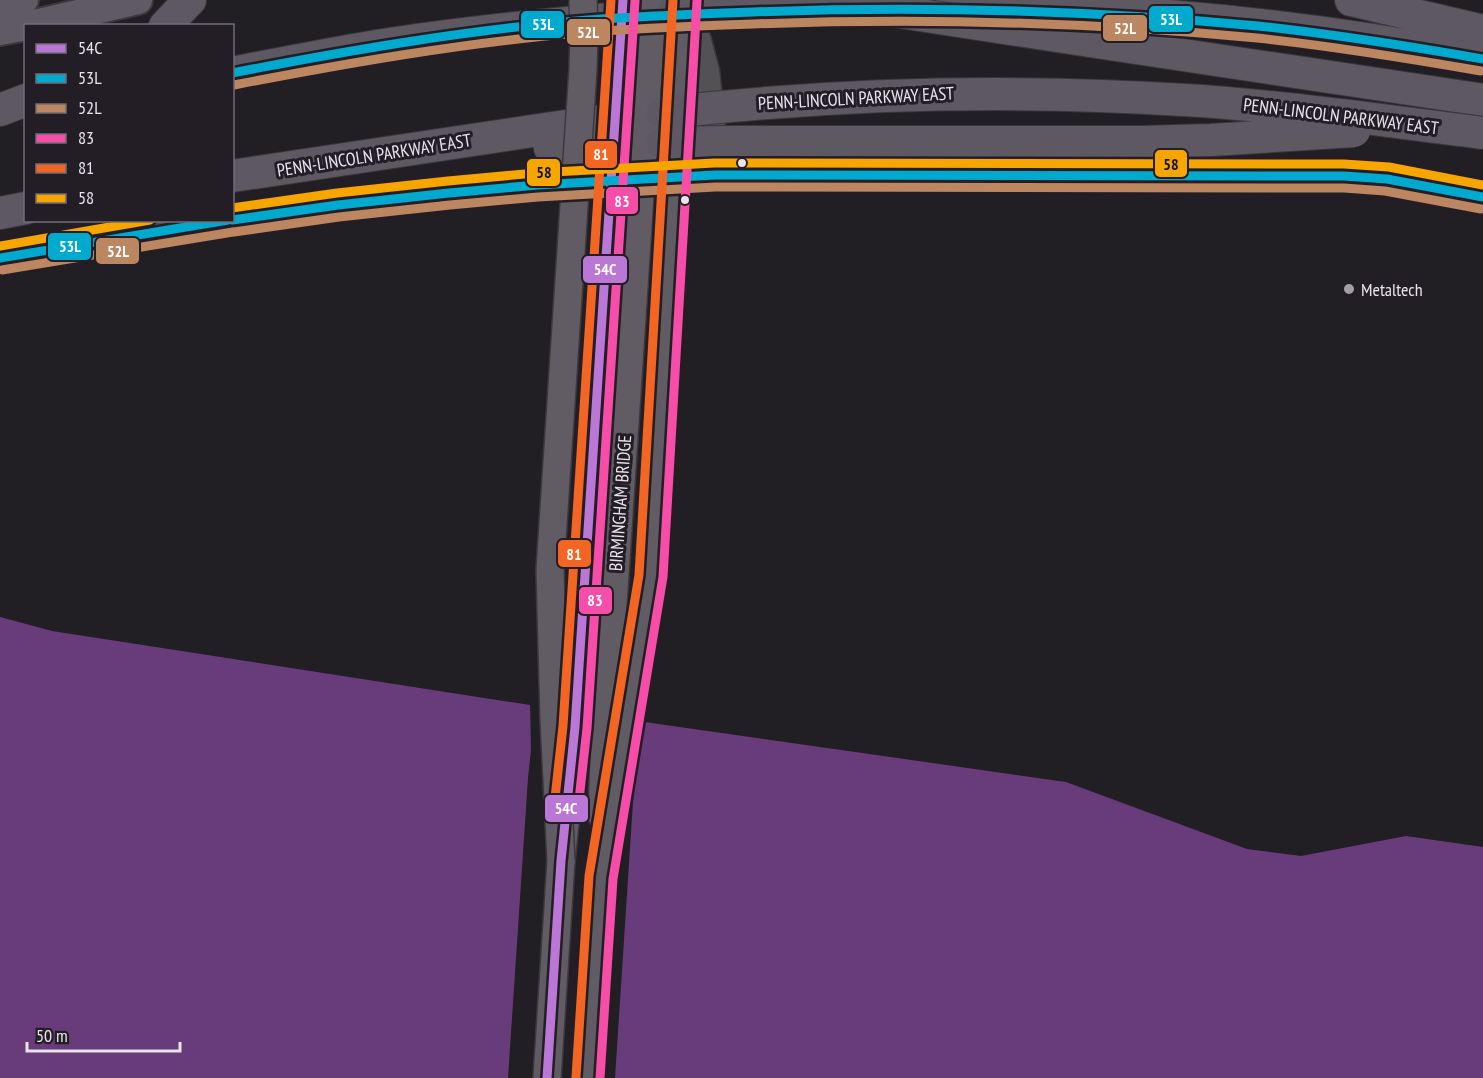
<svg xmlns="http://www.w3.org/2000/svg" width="1483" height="1078" viewBox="0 0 1483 1078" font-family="'PT Sans Narrow',sans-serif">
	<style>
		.water { fill: #683b7b }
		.pier { fill: #221f24 }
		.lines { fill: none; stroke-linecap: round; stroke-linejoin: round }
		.secondary-casing { stroke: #3c393d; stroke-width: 27 }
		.primary-casing { stroke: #3c393d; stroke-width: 30 }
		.trunk-casing { stroke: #3c393d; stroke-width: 32 }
		.motorway-casing { stroke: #3c393d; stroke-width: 34 }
		.secondary { stroke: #535155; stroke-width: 24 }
		.primary { stroke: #615b64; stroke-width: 27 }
		.trunk { stroke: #605a64; stroke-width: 28 }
		.motorway { stroke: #5e5863; stroke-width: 32 }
		.primary-bridge-casing { stroke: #3c393d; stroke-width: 30; stroke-linecap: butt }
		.motorway-bridge-casing { stroke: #3c393d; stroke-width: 34; stroke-linecap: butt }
		.primary-bridge { stroke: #615b64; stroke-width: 27 }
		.motorway-bridge { stroke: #5e5863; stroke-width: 32 }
		.bus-1-casing { stroke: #231d26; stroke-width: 14 }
		.bus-2-casing { stroke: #231d26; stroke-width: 14 }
		.bus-3-casing { stroke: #231d26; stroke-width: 14 }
		.bus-4-casing { stroke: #231d26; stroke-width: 14 }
		.bus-5-casing { stroke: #231d26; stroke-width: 14 }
		.bus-6-casing { stroke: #231d26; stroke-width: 14 }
		.bus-1 { stroke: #ba77d6; stroke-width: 9 }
		.bus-2 { stroke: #00a9ce; stroke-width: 9 }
		.bus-3 { stroke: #bb8660; stroke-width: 9 }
		.bus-4 { stroke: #f54da8; stroke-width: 9 }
		.bus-5 { stroke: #f26522; stroke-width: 9 }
		.bus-6 { stroke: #f7a600; stroke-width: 9 }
		.bus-dot { fill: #e8e4ea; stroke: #231d26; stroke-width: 2 }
		.poi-dot { fill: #a39fa5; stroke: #231d26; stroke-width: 2 }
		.labels { text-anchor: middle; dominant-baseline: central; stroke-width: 6; stroke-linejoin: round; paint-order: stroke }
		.street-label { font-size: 18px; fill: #e8e4ea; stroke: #231d26 }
		.poi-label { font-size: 18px; fill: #e8e4ea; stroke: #231d26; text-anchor: start }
		.line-badge { stroke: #231d26; stroke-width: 2 }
		.badge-label { font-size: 16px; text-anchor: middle; font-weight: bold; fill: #fff }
		.pale-badge-label { font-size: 16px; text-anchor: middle; font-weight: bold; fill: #111 }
	</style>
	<rect width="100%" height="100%" fill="#221f24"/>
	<path class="water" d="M0,617L52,631L588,714L1066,782L1247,849L1301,856L1406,836L1483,847V1078H0Z"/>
	<path class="pier" d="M530,702L645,719L634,787L615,1078H508L528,778L531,750Z"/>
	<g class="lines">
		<g class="secondary-casing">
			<path id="secondary" d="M688,0L707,71L712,117L714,158
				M232,220L338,205L449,193L537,185L715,175L1344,176L1387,179L1483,197
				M0,258L122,237L231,220"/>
		</g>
		<g class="primary-casing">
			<path id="primary" d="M602,816L605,729L615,574
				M547,1078L561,861L575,727L585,572
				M588,1078L601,855"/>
		</g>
		<g class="trunk-casing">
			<path id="trunk" d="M0,6L24,0
				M26,26L138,0
				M0,31L26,26"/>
		</g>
		<g class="motorway-casing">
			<path id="motorway" d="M1351,0L1483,31
				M926,6C1112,6 1300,24 1483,59
				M709,11L852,6
				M165,26L190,0
				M1090,41L1483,100
				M232,73C285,63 337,52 390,44C484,30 578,21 672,14
				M0,110L26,100
				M550,148L608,145L663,143
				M232,176L586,123L663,113
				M0,213L26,208"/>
		</g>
		<use href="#secondary" class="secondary"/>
		<use href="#primary" class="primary"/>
		<use href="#trunk" class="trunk"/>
		<use href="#motorway" class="motorway"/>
		<g class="primary-bridge-casing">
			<path id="primary-bridge" d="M585,572L623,0
				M615,574L653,0
				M561,861L554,719L550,570L583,69L584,33L583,0
				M601,878L651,576L685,0"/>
		</g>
		<g class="motorway-bridge-casing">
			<path id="motorway-bridge" d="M822,0L1090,41
				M672,14L709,11
				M663,113C838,93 1009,89 1185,100C1285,106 1384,121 1483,133
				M663,143L729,142H1143L1211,140L1354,131"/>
		</g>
		<use href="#primary-bridge" class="primary-bridge"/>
		<use href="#motorway-bridge" class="motorway-bridge"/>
		<g class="bus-1-casing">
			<path id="bus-1" d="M547,1078L561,861L575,727L623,0"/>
		</g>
		<g class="bus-2-casing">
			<path id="bus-2" d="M232,73C346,51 461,31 576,21C635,16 694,14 753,12C921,6 1090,10 1258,26C1333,34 1408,46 1483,59
				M232,220L338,205L449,193L537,185L715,175L1344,176L1387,179L1483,197
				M0,258L228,220"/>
		</g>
		<g class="bus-3-casing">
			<path id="bus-3" d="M234,85C348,63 462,43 577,33C635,28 694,26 753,24C921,18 1089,22 1257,38C1332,46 1406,58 1481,71
				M234,232L339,217L450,205L538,197L715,187L1344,188L1385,191L1481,209
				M2,270L233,232"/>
		</g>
		<g class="bus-4-casing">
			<path id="bus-4" d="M579,800L587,728L635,1
				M600,1078L613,879L663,577L697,1"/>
		</g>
		<g class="bus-5-casing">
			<path id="bus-5" d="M555,798L563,726L611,0
				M576,1077L589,876L639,575L673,0"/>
		</g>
		<g class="bus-6-casing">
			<path id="bus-6" d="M232,208L337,193L448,181L536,173L714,163L1344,164L1389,167L1483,185
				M0,246L150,220"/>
		</g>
		<use href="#bus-1" class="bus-1"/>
		<use href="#bus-2" class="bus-2"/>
		<use href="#bus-3" class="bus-3"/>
		<use href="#bus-4" class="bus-4"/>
		<use href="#bus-5" class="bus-5"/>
		<use href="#bus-6" class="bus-6"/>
	</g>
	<g class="bus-dot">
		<circle cx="742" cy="163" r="5"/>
		<circle cx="685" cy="200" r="5"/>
	</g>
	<circle class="poi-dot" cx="1349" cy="289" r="6"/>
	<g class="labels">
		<g class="street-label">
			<text transform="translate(856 98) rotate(-3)">PENN-LINCOLN PARKWAY EAST</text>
			<text transform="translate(1341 116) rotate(7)">PENN-LINCOLN PARKWAY EAST</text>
			<text transform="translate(374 155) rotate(-9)">PENN-LINCOLN PARKWAY EAST</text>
			<text transform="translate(620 503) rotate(-86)">BIRMINGHAM BRIDGE</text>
		</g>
		<g class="poi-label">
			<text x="1361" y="289">Metaltech</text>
		</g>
	</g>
	<g class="line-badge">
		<rect x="1148" y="5" width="46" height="28" rx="6" fill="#00a9ce"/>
		<rect x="520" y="10" width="45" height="29" rx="6" fill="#00a9ce"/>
		<rect x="1102" y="14" width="46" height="28" rx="6" fill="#bb8660"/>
		<rect x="566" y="18" width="45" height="28" rx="6" fill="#bb8660"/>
		<rect x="584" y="140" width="34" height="29" rx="6" fill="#f26522"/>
		<rect x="1154" y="149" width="34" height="29" rx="6" fill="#f7a600"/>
		<rect x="526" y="158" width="35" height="29" rx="6" fill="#f7a600"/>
		<rect x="605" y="186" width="34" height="29" rx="6" fill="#f54da8"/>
		<rect x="47" y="232" width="45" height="29" rx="6" fill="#00a9ce"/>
		<rect x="95" y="237" width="45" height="28" rx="6" fill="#bb8660"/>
		<rect x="582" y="255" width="46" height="29" rx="6" fill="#ba77d6"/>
		<rect x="557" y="539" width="35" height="29" rx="6" fill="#f26522"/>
		<rect x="578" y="586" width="35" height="29" rx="6" fill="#f54da8"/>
		<rect x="544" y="794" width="45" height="29" rx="6" fill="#ba77d6"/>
	</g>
	<g class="badge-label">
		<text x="1171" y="25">53L</text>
		<text x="543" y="30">53L</text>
		<text x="1125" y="34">52L</text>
		<text x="588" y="38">52L</text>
		<text x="601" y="160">81</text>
		<text x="622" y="207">83</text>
		<text x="70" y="252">53L</text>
		<text x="118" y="257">52L</text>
		<text x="605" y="275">54C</text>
		<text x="574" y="560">81</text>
		<text x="595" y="606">83</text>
		<text x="566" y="814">54C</text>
	</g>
	<g class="pale-badge-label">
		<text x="1171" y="170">58</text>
		<text x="544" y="178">58</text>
	</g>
	<rect x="24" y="24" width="210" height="198" fill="#231d26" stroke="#726d74" stroke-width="1.5"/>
	<rect x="36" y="44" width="30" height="9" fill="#ba77d6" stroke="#726d74" stroke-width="1.5"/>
	<text x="78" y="54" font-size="18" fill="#e8e4ea">54C</text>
	<rect x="36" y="74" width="30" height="9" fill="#00a9ce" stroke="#726d74" stroke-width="1.5"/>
	<text x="78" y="84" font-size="18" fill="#e8e4ea">53L</text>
	<rect x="36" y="104" width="30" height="9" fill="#bb8660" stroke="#726d74" stroke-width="1.5"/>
	<text x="78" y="114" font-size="18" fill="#e8e4ea">52L</text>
	<rect x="36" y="134" width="30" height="9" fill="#f54da8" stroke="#726d74" stroke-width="1.5"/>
	<text x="78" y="144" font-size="18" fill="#e8e4ea">83</text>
	<rect x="36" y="164" width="30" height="9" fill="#f26522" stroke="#726d74" stroke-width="1.5"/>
	<text x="78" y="174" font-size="18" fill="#e8e4ea">81</text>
	<rect x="36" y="194" width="30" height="9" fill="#f7a600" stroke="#726d74" stroke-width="1.5"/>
	<text x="78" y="204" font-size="18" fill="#e8e4ea">58</text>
	<path d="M27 1042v9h153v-9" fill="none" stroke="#e8e4ea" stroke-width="3"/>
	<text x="36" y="1042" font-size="18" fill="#e8e4ea" stroke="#231d26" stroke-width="4.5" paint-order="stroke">50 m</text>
</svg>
